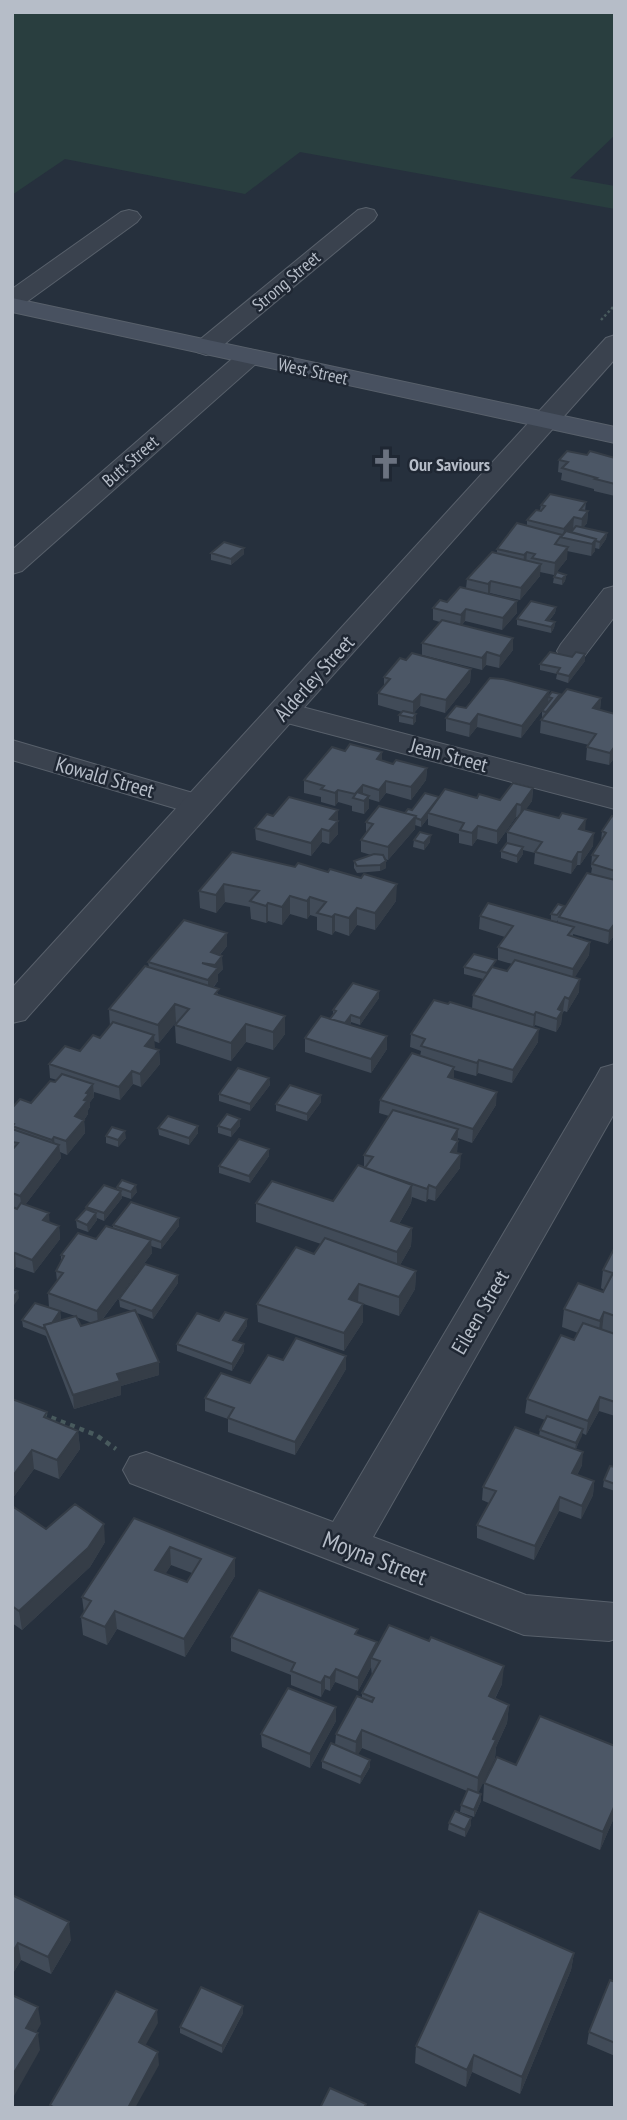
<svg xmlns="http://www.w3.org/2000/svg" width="627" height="2120" viewBox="0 0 627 2120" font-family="'PT Sans Narrow',sans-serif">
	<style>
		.green { fill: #293e3f }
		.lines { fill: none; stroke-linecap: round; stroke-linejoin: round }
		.minor-casing { stroke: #58606b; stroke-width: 2 }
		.tertiary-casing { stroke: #58606b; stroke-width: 2 }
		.secondary-casing { stroke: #58606b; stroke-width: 2 }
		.path-far1 { stroke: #485a5d; stroke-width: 2.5; stroke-dasharray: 2.5 2.5; stroke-linecap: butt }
		.path { stroke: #485a5d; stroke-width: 4.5; stroke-dasharray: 5 5; stroke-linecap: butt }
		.minor { fill: #3a424e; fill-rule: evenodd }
		.tertiary { fill: #3a424e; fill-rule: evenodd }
		.secondary { fill: #485160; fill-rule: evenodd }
		.wall { fill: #414b58; fill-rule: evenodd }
		.shaded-wall { fill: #353d47 }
		.building { fill: #4c5766; stroke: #353d47; stroke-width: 2; fill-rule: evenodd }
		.labels { text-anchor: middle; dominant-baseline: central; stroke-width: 5; stroke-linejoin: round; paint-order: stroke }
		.far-street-label { font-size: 18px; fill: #b6bdc8; stroke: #1f2733 }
		.far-poi-label { font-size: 18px; font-weight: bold; fill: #b6bdc8; stroke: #1f2733; text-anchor: start }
		.street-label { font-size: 21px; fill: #b6bdc8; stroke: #1f2733 }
		.near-street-label { font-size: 24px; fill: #b6bdc8; stroke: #1f2733 }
	</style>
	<rect width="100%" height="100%" fill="#26303d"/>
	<path class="green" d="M12,12H615V135L570,178L615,186V209L300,152L245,194L65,159L12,195Z"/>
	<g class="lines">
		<g class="minor-casing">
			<path id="minor" d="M366,208L374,210L377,215L374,220L215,352L206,355L197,352L193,347L197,342L358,210Z
				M129,210L137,212L141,217L137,222L21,306L12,308V289L121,212Z
				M249,349L258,352L262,357L258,362L22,571L12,574V550L240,352Z
				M615,586V616L583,658L572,660L561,658L557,651L561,644L604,589Z
				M283,702L615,789V809L272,719L267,712L272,705Z
				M12,740L210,798L215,805L210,812L198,815L12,760Z
				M615,1064V1112L373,1537L526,1595L615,1603V1639L609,1641L524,1635L130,1483L123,1470L130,1457L146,1452L333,1522L596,1077L601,1068Z"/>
		</g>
		<g class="tertiary-casing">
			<path id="tertiary" d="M615,335V359L25,1020L12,1023V988L606,338Z"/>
		</g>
		<g class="secondary-casing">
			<path id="secondary" d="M12,298L615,427V443L12,312Z"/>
		</g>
		<path class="path-far1" d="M601,320L615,305"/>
		<path class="path" d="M42,1414L96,1435L116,1449"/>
		<use href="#minor" class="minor"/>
		<use href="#tertiary" class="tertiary"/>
		<use href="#secondary" class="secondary"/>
	</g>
	<path class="wall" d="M587,455L615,458V496L594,491V489L561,480L562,473L558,472L559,460Z
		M586,502L585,511H588L587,523L583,528L607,533L606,539L599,549L595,548V551L591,556L567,551V559L554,575L540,572V576L520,600L490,593V594L517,613L502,630L465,621L462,625L513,638V650L499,668L486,665L482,670L422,655V643L440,622L433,620V608L447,602L466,588L467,579L497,554V549L527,525V520L540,510L541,505Z
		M244,548V554L231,565L211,560V553Z
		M566,575L565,581L562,585L553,583L554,577Z
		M556,607L555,613L549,621L555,622L554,628L551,633L517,625V619Z
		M585,654V661L568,683L556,679L557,674L540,670V664Z
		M471,669L470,682L445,713L420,706L414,713L416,721L413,725L399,722V715L402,712L378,705V693L384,686V677Z
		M548,697L560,698H601L600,710L615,714V757L609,765L586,760L587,747L589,745L540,733L541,720L543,718H542V711L548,703L521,738L477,727L469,737L446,731V718L466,708Z
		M345,751L382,752V761L393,764L427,768L426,780L411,800L386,793L379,802L369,799V808L364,814L352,811V806L338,802L335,806L321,802V797L304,793V780Z
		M533,788L532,801L526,809L585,831L593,846L580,865H577L571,874L534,864L535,853L523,850V854L517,863L501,858V851L507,844V832L518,817H516L497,844L477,839L472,846L459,843V834L428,825V818L421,827L415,825V829L388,860L385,859L386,868L380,871L357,873L354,868V861L371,855L361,852V840L366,834V822L405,813L439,797L500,800Z
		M338,810V834L329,844L322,842L311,856L256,840L255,828L273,816Z
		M615,817V934L608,944L573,934V937L590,942L589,955L574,978L579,992L567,1012L564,1011L562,1014L561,1024L556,1032L535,1025L534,1027L538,1042L512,1083L478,1073L476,1076L454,1070V1078L496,1105L472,1143L458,1138L457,1153L460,1168L435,1201L428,1199L426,1202L412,1197L411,1203L399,1224L412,1228L411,1246L400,1265L416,1271L415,1289L399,1316L358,1302L363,1322L344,1351L258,1322L257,1304L314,1254L321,1244L256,1222V1203L333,1201L364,1167V1155L389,1116L379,1113L380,1100L420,1056L421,1051L410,1047L411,1034L448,1004L472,1008L473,995L483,979L464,974V967L496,968L507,971L512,964L498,960V947L505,937L479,929L480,916L558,923V920L557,922L551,921V914L564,909L591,874L592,868L591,867L592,855L601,841L602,831Z
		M414,840L430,842L424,850L413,847Z
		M295,867L396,901L375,930L357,925L349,936L335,931L332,935L317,930V917L310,915L307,919L290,914L282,925L268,921L266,923L251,919L250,907L225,902L216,913L200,908L199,891Z
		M227,933V946L220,955L223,969L218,974V981L213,988L219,995L285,1016V1034L273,1050L246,1042L231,1061L176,1043L175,1025L177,1023L176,1022L159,1043L154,1041V1049L159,1050L160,1064L141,1087L133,1084L120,1100L94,1092V1097L90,1102V1107L88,1110V1114L84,1120L85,1133L67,1155L60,1152L61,1158L25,1205L50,1223L59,1226L60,1239L34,1273L16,1267L12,1272V1207L17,1209V1208L12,1206V1108L31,1103L57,1080L50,1078L49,1064L80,1051L100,1038L110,1026L109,1009L149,967L148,962Z
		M379,991V998L360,1025L351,1022L350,1025L387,1036V1049L371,1073L305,1052V1038L330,1019L333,1015V1010Z
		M269,1078L270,1085L250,1111L219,1101V1094Z
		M321,1102L307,1121L276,1111V1104Z
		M198,1126V1133L189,1145L159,1135L158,1128Z
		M218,1126H240L231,1137L218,1133Z
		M106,1136L126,1138L118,1147L106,1143Z
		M269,1149V1156L250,1183L219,1173V1166Z
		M117,1187L137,1192L131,1199L122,1196V1198L104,1221L97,1218V1220L88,1232L77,1228L76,1220L87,1209L86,1207L117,1189Z
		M113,1225L179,1226L161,1249L151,1246L152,1253L102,1320L132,1311L120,1307L119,1299L178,1283L153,1319L137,1313L159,1362V1375L121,1386V1395L74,1409L46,1336L23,1327L22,1320L60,1311L61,1319L59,1321L75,1316L49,1307L48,1293L57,1282L56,1271L61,1260V1255L96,1239L113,1228ZM76,1317L92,1323L81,1326Z
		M615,1247V1416L599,1411L586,1435L582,1433L576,1449L582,1465L577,1475L594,1481L593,1495L581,1519L559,1511L534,1560L477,1538V1525L489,1503L482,1500L483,1487L539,1436L540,1430L545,1420L525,1413L527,1399L574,1340L578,1333L562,1327L564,1309L603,1292L604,1290L601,1288L603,1270Z
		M219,1321L247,1326L237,1342L244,1351L232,1371L177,1351V1344Z
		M346,1356V1369L295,1455L228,1432V1419L205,1411V1398L250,1383L283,1360Z
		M12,1399L48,1419L78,1431L80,1449L59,1479L34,1469L12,1499Z
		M615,1467V1491L603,1487L604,1480Z
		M12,1506L46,1529L105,1542L90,1567L22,1630L12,1623Z
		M134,1518L235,1576L185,1657L117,1629L107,1645L83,1635L81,1617L84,1613L82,1597ZM171,1565L192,1573L187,1582L165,1574Z
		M357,1635L377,1642V1647L502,1684L495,1699L509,1705L507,1723L496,1747L495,1758L478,1793L481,1801L474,1817L460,1812L461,1805L467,1791L362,1748L358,1754L370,1767L360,1784L322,1768V1761L335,1745L336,1734L362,1698V1693L372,1676L371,1667L358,1691L335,1682L330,1691L325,1689L321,1697L291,1685V1675L231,1651V1637Z
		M336,1721L310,1768L262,1747L261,1734Z
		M615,1746V1820H613L600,1850L483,1801L484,1783L516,1765Z
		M471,1818V1825L465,1837L448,1830L449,1823Z
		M12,1895L71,1940L51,1974L21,1960L12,1975Z
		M574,1953L571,1970L520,2094L472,2072L466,2087L415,2063L416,2046Z
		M615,1982V2056L587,2044L589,2032Z
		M243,2013L222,2053L180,2033V2027Z"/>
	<path class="shaded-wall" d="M588,511L587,523L581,531L582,519Z
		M574,517L573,529L565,538H563L564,529Z
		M607,533L606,539L599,549L600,542Z
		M596,539L595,551L591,556L592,544Z
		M568,547L567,559L554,575L555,563Z
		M244,548V554L231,565V559Z
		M527,552L526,564L523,567L524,555Z
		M541,564L540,576L520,600L521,588Z
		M566,575L565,581L562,585V579Z
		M491,581L490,593L488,596V584Z
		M517,601V613L502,630L503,618Z
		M556,607L555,613L545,626L546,620Z
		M466,609L465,621L460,627L461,615Z
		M555,622L554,628L551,633V627Z
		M513,638V650L499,668L500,656Z
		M487,652L486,665L482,670V658Z
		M585,654V661L568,683L569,676Z
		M471,669L470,682L445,713L446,700Z
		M549,691L548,703L521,738L522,726Z
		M421,694L420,706L413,714V702Z
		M601,698L600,710L593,708Z
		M416,714V721L413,725V718Z
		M478,714L477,727L469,737L470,724Z
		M615,746V757L609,765L610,753Z
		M382,752V765L377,759Z
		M427,768L426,780L411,800V787Z
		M386,781V793L379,802V790Z
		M363,785V798L355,794Z
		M533,788L532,801L520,818L521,805Z
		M338,790V802L335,806V793Z
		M369,796V808L364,814V801Z
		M439,797L428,813V818L421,827V820Z
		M517,804L516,817L497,844V831Z
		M338,810V834L329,844L330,819Z
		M416,816L415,829L388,860V847Z
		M586,819L585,832L579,829Z
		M478,826L477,839L472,846V833Z
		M322,829V842L311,856V843Z
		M594,833L593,846L580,865L582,852Z
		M431,835L430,842L424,850V843Z
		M523,847V854L517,863V856Z
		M578,852L577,865L571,874L572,862Z
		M386,861V868L380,871V865Z
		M224,884L225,902L216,913V895Z
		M397,884L396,901L375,930V913Z
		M290,896V914L282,925V907Z
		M310,897V915L307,919V901Z
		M268,903V921L266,923V906Z
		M357,908V925L349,936V918Z
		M335,914V931L332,935V917Z
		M615,917V934L608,944L609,931Z
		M227,933V946L211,965V952Z
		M590,942L589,955L572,982L573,969Z
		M222,956L223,969L218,974V981L208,993V980L215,971V965Z
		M580,979L579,992L567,1012L569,999Z
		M379,991V998L360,1025V1018Z
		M565,997L561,1024L556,1032L558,1009Z
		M175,1004L176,1022L159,1043L158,1025Z
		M536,1012L535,1025L533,1028L534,1015Z
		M351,1015V1022L344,1032V1025Z
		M285,1016V1034L273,1050V1032Z
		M246,1024V1042L231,1061V1043Z
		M539,1029L538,1042L512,1083L513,1070Z
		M154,1035L155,1048L146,1059L145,1046Z
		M387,1036V1049L371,1073V1059Z
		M159,1050L160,1064L141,1087L140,1074Z
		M479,1060L478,1073L476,1076L477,1063Z
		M454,1067V1080L448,1077Z
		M132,1071L133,1084L120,1100L119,1087Z
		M269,1078L270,1085L250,1111V1104Z
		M93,1084L94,1097L90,1102V1107L88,1110V1114L84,1120L85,1133L67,1155L66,1141L75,1116L86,1093Z
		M497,1092L496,1105L472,1143L473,1129Z
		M321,1095V1102L307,1121V1114Z
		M240,1119V1126L231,1137V1130Z
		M198,1126V1133L189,1145V1138Z
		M458,1129L457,1154L451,1165L452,1139Z
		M125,1131L126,1138L118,1147V1140Z
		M54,1137L55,1150L59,1145L61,1158L22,1209L20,1196L53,1153L52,1140Z
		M269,1149V1156L250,1183L249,1176Z
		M461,1154L460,1168L435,1201L436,1188Z
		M136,1185L137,1192L131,1199V1192Z
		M412,1185L411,1203L390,1239L391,1221Z
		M429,1185L428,1199L426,1202L427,1189Z
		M121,1191L122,1198L104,1221V1213Z
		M49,1213L50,1227L43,1220Z
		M96,1213L97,1220L88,1232L87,1225Z
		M179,1218V1226L161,1249V1242Z
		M59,1226L60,1239L34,1273L32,1260Z
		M412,1228L411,1246L397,1270V1252Z
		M151,1240L152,1253L98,1325L97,1311Z
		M15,1253L16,1267L12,1272V1256Z
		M416,1271L415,1289L399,1316V1297Z
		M178,1275V1283L153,1319L152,1311Z
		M359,1284L358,1302L349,1317V1299Z
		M18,1291L19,1298L12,1308V1299Z
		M363,1304V1322L344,1351V1333Z
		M60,1311L61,1319L48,1335L46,1330Z
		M604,1312L602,1331L598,1340L600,1321Z
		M247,1319V1326L234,1347L233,1340Z
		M244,1344V1351L232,1371V1364Z
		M346,1356V1369L295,1455V1442Z
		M159,1362V1375L121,1386V1395L74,1409L73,1395L117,1374Z
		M600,1397L599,1411L586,1435L588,1421Z
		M583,1429L582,1436L575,1450L576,1443Z
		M78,1431L80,1449L59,1479L57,1460Z
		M32,1450L34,1469L12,1499V1477Z
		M583,1452L582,1465L571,1487L572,1473Z
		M594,1481L593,1495L581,1519L582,1506Z
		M560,1497L559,1511L534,1560L535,1546Z
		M104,1524L105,1542L90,1567L22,1630L19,1611Z
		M170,1547L171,1565L157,1588L155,1570Z
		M235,1558V1576L185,1657L184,1639Z
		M115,1611L117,1629L107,1645L105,1627Z
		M377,1642V1656L371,1658V1667L358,1691V1678Z
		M504,1666L502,1684L487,1714L489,1696Z
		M336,1669L335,1682L330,1691V1678Z
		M325,1676V1689L321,1697V1683Z
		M509,1705L507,1723L496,1747L495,1758L477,1796L478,1778L493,1739Z
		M336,1707V1721L310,1768V1754Z
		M362,1730V1748L355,1760L356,1742Z
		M370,1760V1767L360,1784L361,1777Z
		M481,1794V1801L474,1817V1810Z
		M615,1805L613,1820L600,1850L603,1832Z
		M471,1818V1825L465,1837V1830Z
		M69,1922L71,1940L51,1974L48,1957Z
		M18,1943L21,1960L12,1975V1953Z
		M574,1953L571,1970L520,2094L522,2077Z
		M243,2006V2013L222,2053V2046Z
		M38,2007L41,2024L29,2045L26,2028Z
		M157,2010L158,2023L140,2055L139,2042Z
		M38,2033L40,2050L14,2096L12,2076Z
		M158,2052L159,2065L135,2108L127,2107Z
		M474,2055L472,2072L466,2087L467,2070Z"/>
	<path class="building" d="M567,451L587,455L590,451L615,458V484L595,479L597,478L562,468L568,462L559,460Z
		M550,494L586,502L580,510L588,511L582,519L574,517L564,529L527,520L536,510L541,511L545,506L541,505Z
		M517,523L562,535L561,537L566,531L596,539L592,544L560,537L555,544L568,547L555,563L532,558L535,554L527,552L524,555L497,549Z
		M576,526L607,533L600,542L596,541V539L571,532Z
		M224,542L244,548L231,559L211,553Z
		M492,552L541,564L521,588L491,581L488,584L467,579Z
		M557,572L566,575L562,579L554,577Z
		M460,587L517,601L503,618L466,609L461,615L433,608L440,600L447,602Z
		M531,601L556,607L546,620L555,622L551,627L517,619Z
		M442,620L513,638L500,656L487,652L482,658L422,643Z
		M550,652L572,657L576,652L585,654L569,676L557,673L560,668L540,664Z
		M412,653L471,669L446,700L421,694L413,702L378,693L390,679L384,677L400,658L406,660Z
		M490,678L503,679L549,691L522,726L478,714L470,724L446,718L456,706L466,708Z
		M567,689L601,698L593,708L615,714V746L610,753L587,747L596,734L541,720Z
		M552,692L560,694L546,712L542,711L552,698L548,697Z
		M403,711L416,714L413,718L399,715Z
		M350,744L382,752L377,759L393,764L396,760L427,768L411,787L386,781L379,790L363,785L355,794L338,790L335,793L321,789L324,786L304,780L332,747L345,751Z
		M513,783L533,788L521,805L517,804L497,831L478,826L472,833L460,830L464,823L428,813L445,789L477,798L479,794L500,800Z
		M357,792L369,796L364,801L353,798Z
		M425,793L439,797L421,820L416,818V816L405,813L408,809L412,810Z
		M289,797L338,810L330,819L338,821L329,831L322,829L311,843L255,828L267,814L273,816Z
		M379,806L416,816L388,847L361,840L373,824L366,822Z
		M524,809L559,818L562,813L586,819L579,829L594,833L582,852H578L572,862L535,852L542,842L507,832Z
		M612,816L615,817V871L592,864L598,856L592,855L606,833L602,831Z
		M420,832L431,835L424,843L414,840Z
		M507,843L523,847L517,856L501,851Z
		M232,852L295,867L298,863L328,872L330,869L361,878L364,874L397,884L375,913L357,908L349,918L335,914L332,917L317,913L326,902L310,897L307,901L290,896L282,907L268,903L266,906L250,901L259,891L224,884L216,895L199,891Z
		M374,854L383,855L386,861L380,865L357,866L354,861Z
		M587,873L615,880V923L609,931L559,917Z
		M488,903L574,927L568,935L590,942L573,969L498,947L513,926L480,916Z
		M558,904L564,906L557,915L551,914Z
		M184,920L227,933L211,952L222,956L215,965L202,963L218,968L208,980L148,962Z
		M474,954L496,960L487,973L464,967Z
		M515,960L580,979L569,999L565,997L558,1009L562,1011L557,1019L536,1012L534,1015L473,995L492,967L507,971Z
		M145,966L219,989L215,994L285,1016L273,1032L246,1024L231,1043L175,1025L189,1009L175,1004L158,1025L109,1009Z
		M353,983L379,991L360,1018L351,1015L345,1023L330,1019L336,1011L333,1010Z
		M434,1000L448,1004L450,1002L539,1029L513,1070L479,1060L477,1063L421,1046L425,1039L411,1034Z
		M321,1016L387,1036L371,1059L305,1038Z
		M113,1022L154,1035L145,1046L159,1050L140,1074L132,1071L119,1087L49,1064L65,1046L80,1051L93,1035L100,1038Z
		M412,1053L454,1067L448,1077L497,1092L473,1129L380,1100Z
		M238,1068L269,1078L250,1104L219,1094Z
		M62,1074L93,1084L86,1093L89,1094L84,1100L87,1101L75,1116L84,1120L66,1141L54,1137L52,1140L12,1126L14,1124L12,1123V1108L20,1099L31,1103L50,1081L55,1082Z
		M290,1085L321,1095L307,1114L276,1104Z
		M393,1110L458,1129L452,1139L458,1141L451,1152L461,1154L436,1188L429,1185L427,1189L365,1168L373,1157L364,1155Z
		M227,1114L240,1119L231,1130L218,1126Z
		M168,1116L198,1126L189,1138L158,1128Z
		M112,1127L125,1131L118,1140L106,1136Z
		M12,1129L59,1145L20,1196L12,1193V1150L18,1143L12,1142Z
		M239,1139L269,1149L249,1176L219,1166Z
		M358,1165L412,1185L391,1221L412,1228L397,1252L256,1203L272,1181L333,1201Z
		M122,1180L136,1185L131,1192L117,1187Z
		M104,1185L121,1191L104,1213L86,1207Z
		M131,1202L179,1218L161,1242L113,1225Z
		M21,1203L49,1213L43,1220L59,1226L32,1260L15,1253L12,1256V1207L17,1209Z
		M86,1209L96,1213L87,1225L76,1220Z
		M106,1226L151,1240L97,1311L48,1293L63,1273L56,1271L64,1256L61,1255L78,1233L96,1239Z
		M325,1238L416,1271L399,1297L359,1284L349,1299L363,1304L344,1333L257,1304L296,1247L314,1254Z
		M615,1247V1316L604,1312L600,1321L564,1309L578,1283L603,1292L613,1273L603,1270Z
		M145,1264L178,1275L152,1311L119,1299Z
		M12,1289L18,1291L12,1299Z
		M35,1303L60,1311L52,1323L44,1325L45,1329L22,1320Z
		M135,1310L159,1362L117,1374L120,1381L73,1395L44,1325L76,1316L81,1326Z
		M225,1312L247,1319L233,1340L244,1344L232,1364L177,1344L197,1313L219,1321Z
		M583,1323L615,1334V1402L600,1397L588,1421L527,1399L561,1335L574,1340Z
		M296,1338L346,1356L295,1442L228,1418L234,1408L205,1398L221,1373L250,1383L268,1355L283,1360Z
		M12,1399L47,1412L44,1417L78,1431L57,1460L32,1450L12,1477Z
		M547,1416L583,1429L576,1443L540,1430Z
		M515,1427L583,1452L572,1473L594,1481L582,1506L560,1497L535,1546L477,1525L496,1491L483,1487Z
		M610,1466L615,1467V1484L604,1480Z
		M75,1504L104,1524L88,1548L19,1611L12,1606V1506L46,1529Z
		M134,1518L235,1558L184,1639L115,1611L105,1627L81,1617L91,1601L82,1597ZM170,1547L201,1559L187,1582L155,1570Z
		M259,1590L358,1629L355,1634L377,1642L358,1678L336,1669L330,1678L325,1676L321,1683L291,1671L295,1663L231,1637Z
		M389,1625L429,1641L431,1637L504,1666L489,1696L509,1705L493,1739L496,1740L478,1778L362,1730L356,1742L336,1734L357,1696L372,1702L374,1698L362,1693L380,1661L371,1658Z
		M288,1688L336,1707L310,1754L261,1734Z
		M540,1716L615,1746V1805L603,1832L484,1783L497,1757L516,1765Z
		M331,1743L370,1760L361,1777L322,1761Z
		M468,1789L481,1794L474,1810L461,1805Z
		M455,1811L471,1818L465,1830L449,1823Z
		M12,1895L69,1922L48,1957L18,1943L12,1953Z
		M479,1911L574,1953L522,2077L474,2055L467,2070L416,2046Z
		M610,1980L615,1982V2043L589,2032Z
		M201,1987L243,2006L222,2046L180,2027Z
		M116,1991L157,2010L139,2042L158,2052L128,2108H55L50,2105Z
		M12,1995L38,2007L26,2028L38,2033L12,2076Z
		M330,2088L366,2104L364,2108H320Z"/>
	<defs>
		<g id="church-bare" transform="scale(2.415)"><path d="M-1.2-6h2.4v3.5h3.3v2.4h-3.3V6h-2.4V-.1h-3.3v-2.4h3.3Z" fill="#6b7280" stroke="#1f2733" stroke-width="2.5" paint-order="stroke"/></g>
	</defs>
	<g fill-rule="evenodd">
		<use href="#church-bare" x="386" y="464"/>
	</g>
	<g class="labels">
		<g class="far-street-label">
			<text transform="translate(286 281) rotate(-40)">Strong Street</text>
			<text transform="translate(313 371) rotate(12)">West Street</text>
			<text transform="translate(130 461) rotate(-41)">Butt Street</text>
		</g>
		<g class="far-poi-label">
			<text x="409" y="464">Our Saviours</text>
		</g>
		<g class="street-label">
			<text transform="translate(314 678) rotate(-48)">Alderley Street</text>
			<text transform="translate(449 755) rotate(15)">Jean Street</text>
			<text transform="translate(105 777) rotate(16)">Kowald Street</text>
			<text transform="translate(480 1312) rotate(-60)">Eileen Street</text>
		</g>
		<g class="near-street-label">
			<text transform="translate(375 1558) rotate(21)">Moyna Street</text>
		</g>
	</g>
	<rect width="627" height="2120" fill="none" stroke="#b6bdc8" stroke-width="28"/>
</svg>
